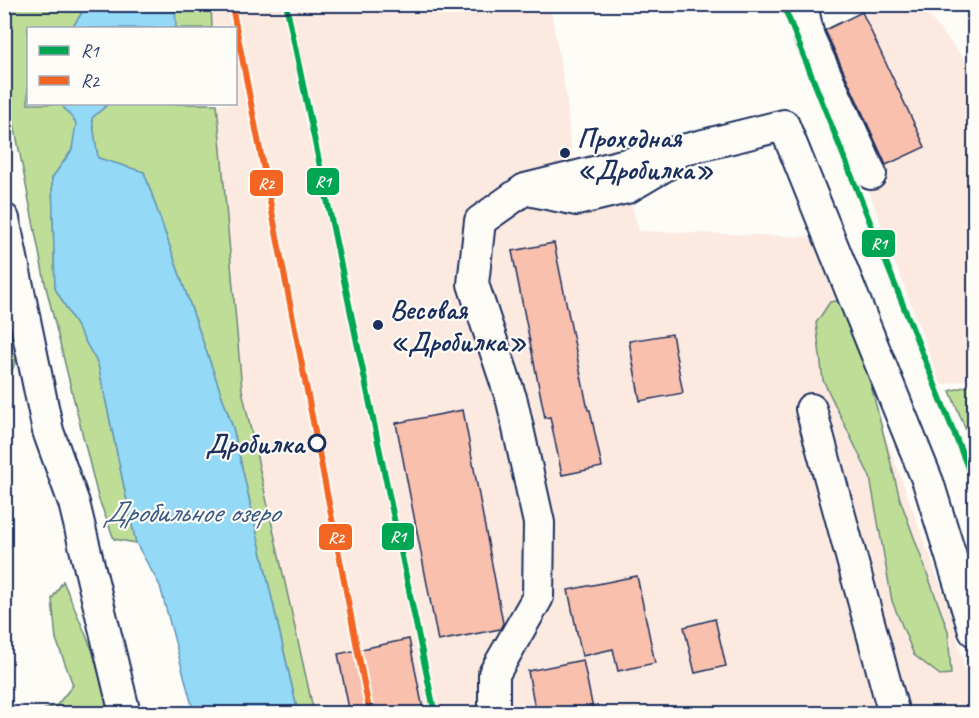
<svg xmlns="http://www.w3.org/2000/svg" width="979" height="718" viewBox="0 0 979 718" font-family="Caveat,sans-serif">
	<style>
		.built { fill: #fceae1 }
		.green { fill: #bede97; stroke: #6c867a; stroke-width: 1.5 }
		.water { fill: #94d9f6; stroke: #6495b9; stroke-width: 1.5 }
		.building { fill: #f8c0ad; stroke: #1b2f5e; stroke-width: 1.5 }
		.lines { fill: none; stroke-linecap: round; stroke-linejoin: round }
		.minor-casing { stroke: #1b2f5e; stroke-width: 34 }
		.minor { stroke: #fdfcf7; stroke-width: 30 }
		.rail-1-casing { stroke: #fdfcf7; stroke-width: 10 }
		.rail-2-casing { stroke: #fdfcf7; stroke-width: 10 }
		.rail-1 { stroke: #00a651; stroke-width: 6 }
		.rail-2 { stroke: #f26522; stroke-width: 6 }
		.poi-dot { fill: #1b2f5e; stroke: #fdfcf7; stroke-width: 2 }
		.stop-dot { fill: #fdfcf7; stroke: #1b2f5e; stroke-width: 3 }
		.labels { text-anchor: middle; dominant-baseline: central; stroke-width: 4.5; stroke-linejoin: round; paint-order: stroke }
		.poi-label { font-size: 28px; font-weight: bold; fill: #1b2f5e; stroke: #fdfcf7; text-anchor: start }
		.stop-label { font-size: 28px; font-weight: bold; fill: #1b2f5e; stroke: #fdfcf7; text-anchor: end }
		.water-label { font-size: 30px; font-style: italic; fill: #395a84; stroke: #fdfcf7 }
		.line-badge { stroke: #fdfcf7; stroke-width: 2 }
		.badge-label { font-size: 16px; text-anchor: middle; font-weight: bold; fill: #fff }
	</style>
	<rect width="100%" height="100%" fill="#fdfcf7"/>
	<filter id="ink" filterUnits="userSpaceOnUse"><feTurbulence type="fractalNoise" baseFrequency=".0167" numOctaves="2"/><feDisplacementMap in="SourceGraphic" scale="12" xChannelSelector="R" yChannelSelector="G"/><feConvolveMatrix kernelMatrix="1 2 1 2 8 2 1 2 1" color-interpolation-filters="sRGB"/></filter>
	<g filter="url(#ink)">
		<path class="built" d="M211,5H550L567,100L570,144L574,159L616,147L639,231L812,237L949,608L974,704V713H314L242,390L217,104H236V28H212Z
			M885,5H920L974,71V378L941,385L864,179L818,33L862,12Z"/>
		<path class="green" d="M4,5H87L72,28H28V104H61L77,122L72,150L52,178L55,288L98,364L136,543L114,539L98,497L45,283L10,103L5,87Z
			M175,5H211L212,28H175Z
			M108,104H217L242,390L314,713H298L233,428L144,172L98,158L92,118Z
			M4,287L18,354L8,382L4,380Z
			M842,300L864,358L900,499L948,631L951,674L940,675L914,655L892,601L870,477L823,380L816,323L830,302Z
			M974,384V450L950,391Z
			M63,581L93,652L110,713L33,714L57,705L73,685L56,639L52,599Z"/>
		<path class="water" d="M87,5H175L176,27L175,28H72Z
			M61,104H108L92,118L98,158L144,172L233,428L298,713H194L160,586L136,543L98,364L55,288L52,178L72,150L76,123Z"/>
		<path class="building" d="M862,12L925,147L886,165L825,30Z
			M554,243L588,410H590L602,467L562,475L550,417L545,418L512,251Z
			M672,334L683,393L640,401L629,341Z
			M463,410L503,623L500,629L438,641L396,423Z
			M637,576L655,663L618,671L613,649L582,656L568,590Z
			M715,619L726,666L695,673L684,627Z
			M409,639L424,714H350L338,654Z
			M583,660L594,714H536L528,671Z"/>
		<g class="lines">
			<g class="minor-casing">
				<path id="minor" d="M802,4L809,37L871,174
					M533,191L577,200L627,188L671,162
					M4,219L48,431L74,503L125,714
					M811,409L894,714
					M494,714V674L538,597L539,523L512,401L473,284L480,221L525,189L784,125L928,482L974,631"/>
			</g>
			<use href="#minor" class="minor"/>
			<g class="rail-1-casing">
				<path id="rail-1" d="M286,4L435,714
					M783,4L974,483"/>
			</g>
			<g class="rail-2-casing">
				<path id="rail-2" d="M232,6L370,714"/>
			</g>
			<use href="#rail-1" class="rail-1"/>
			<use href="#rail-2" class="rail-2"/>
		</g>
	</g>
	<g class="poi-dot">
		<circle cx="565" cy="153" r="6"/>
		<circle cx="378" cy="325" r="6"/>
	</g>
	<circle class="stop-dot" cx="317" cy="443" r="8"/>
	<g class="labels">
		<g class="poi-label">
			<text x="577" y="137">Проходная<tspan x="577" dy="32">«Дробилка»</tspan></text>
			<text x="390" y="309">Весовая<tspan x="390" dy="32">«Дробилка»</tspan></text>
		</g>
		<g class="stop-label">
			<text x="304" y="443">Дробилка</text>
		</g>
		<g class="water-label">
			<text x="191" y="512">Дробильное озеро</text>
		</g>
	</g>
	<g class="line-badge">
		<rect x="306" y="167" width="34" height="29" rx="6" fill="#00a651"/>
		<rect x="249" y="169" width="35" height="28" rx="6" fill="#f26522"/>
		<rect x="861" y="229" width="35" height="29" rx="6" fill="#00a651"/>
		<rect x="381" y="522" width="34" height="29" rx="6" fill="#00a651"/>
		<rect x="318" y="523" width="35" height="28" rx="6" fill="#f26522"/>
	</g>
	<g class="badge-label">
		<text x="323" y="187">R1</text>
		<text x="266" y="189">R2</text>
		<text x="879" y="249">R1</text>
		<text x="398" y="542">R1</text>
		<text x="336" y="543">R2</text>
	</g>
	<rect width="979" height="718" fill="none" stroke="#fdfcf7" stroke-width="24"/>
	<rect x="12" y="12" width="955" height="694" fill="none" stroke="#1b2f5e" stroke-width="2" filter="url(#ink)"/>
	<rect x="27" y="27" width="210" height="78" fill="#fdfcf7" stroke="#a3aaba" stroke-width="1.5"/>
	<rect x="39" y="46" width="30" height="9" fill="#00a651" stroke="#a3aaba" stroke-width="1.5"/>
	<text x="81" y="57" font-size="18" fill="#1b2f5e">R1</text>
	<rect x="39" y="76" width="30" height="9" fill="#f26522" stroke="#a3aaba" stroke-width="1.5"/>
	<text x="81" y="87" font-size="18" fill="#1b2f5e">R2</text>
</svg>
